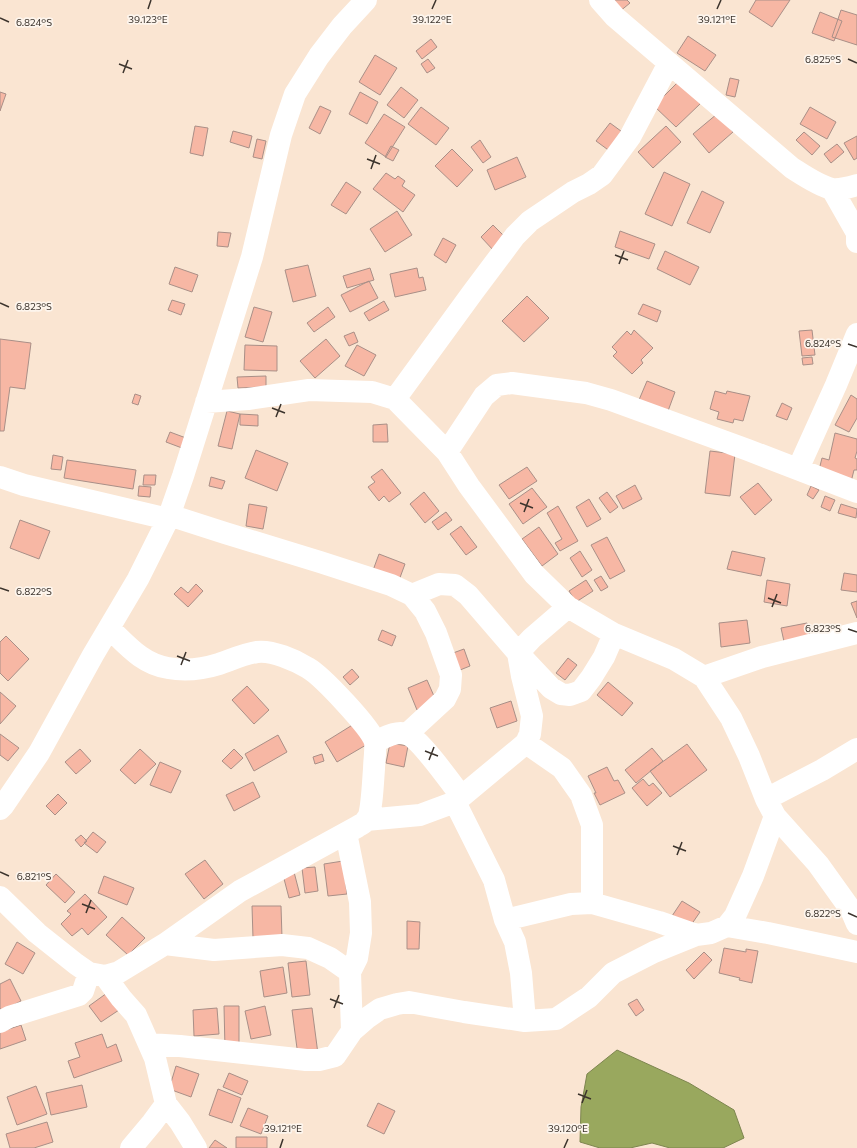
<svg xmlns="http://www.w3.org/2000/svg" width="857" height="1148" viewBox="0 0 857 1148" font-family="Commissioner,sans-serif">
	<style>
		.water { fill: #99a85e; stroke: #7d854f }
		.building { fill: #f7b7a4; stroke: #a98f87 }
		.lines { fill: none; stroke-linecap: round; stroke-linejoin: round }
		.minor { stroke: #fff; stroke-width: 22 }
		.ticks { fill: none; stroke: #3b332c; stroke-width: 1.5 }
		.ticks-label { font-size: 10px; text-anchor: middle; fill: #3b332c; stroke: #fdf5ed; stroke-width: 3.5; stroke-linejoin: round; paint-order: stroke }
	</style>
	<rect width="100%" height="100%" fill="#fae5d2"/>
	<path class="water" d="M617,1050L689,1083L734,1110L744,1138L723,1148H670L652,1143L630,1148H600L580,1142L581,1107L587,1074Z"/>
	<path class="building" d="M610,0H627L630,3L619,12Z
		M756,0H790L772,27L749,12Z
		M841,10L857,15V45L832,37Z
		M820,12L842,21L834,41L812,33Z
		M688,36L716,55L705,71L677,53Z
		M431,39L437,47L422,59L416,51Z
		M375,55L397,68L380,95L359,82Z
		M428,59L435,68L427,73L421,64Z
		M730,78L739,80L735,97L726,95Z
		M679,81L701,103L676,127L654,106Z
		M401,87L418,100L404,118L387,105Z
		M0,92L6,94L0,111Z
		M360,92L378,102L367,124L349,114Z
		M320,106L331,111L320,134L309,128Z
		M421,107L449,128L436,145L408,124Z
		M810,107L836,122L827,139L800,124Z
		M384,114L405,127L386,157L365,143Z
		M717,114L733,132L709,153L693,134Z
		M610,123L625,134L611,152L596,141Z
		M195,126L208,128L203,156L190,153Z
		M666,126L681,142L653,168L638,152Z
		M233,131L252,136L249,148L230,142Z
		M804,132L820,146L812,155L796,140Z
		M857,136V158L854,160L844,143Z
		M257,139L266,141L262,159L253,157Z
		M480,140L491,157L483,163L471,147Z
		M837,144L844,152L831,163L824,154Z
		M391,146L399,150L393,161L385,157Z
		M452,149L473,170L457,187L435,166Z
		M517,157L526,177L495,190L487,170Z
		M664,172L690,184L672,226L645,214Z
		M386,173L395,179L398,176L405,181L402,186L415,195L403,212L373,189Z
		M346,182L361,192L346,214L331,205Z
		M702,191L724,202L710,233L687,223Z
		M397,211L412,235L385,252L370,229Z
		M493,225L506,238L494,251L481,237Z
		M620,231L655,244L649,259L615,247Z
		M218,232L231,233L228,247L217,246Z
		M443,238L456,245L446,263L434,255Z
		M665,251L699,267L690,285L657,269Z
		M308,265L316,296L293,302L285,270Z
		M175,267L198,275L192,292L169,284Z
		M370,268L374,280L347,288L343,276Z
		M417,268L419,278L423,277L426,290L395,297L390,274Z
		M369,281L378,298L350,312L341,295Z
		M527,296L549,318L524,342L502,321Z
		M172,300L185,304L181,315L168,310Z
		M384,301L389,310L369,321L364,313Z
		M643,304L661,311L657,322L638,314Z
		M254,307L272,312L263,342L245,337Z
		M328,307L335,317L314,332L307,323Z
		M634,330L653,348L641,360L643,363L632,374L613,356L617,352L612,347L627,331L631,335Z
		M812,330L815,355L802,356L799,331Z
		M354,332L358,342L349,346L344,336Z
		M0,339L31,343L25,389L10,387L4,431H0Z
		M326,339L340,356L315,378L300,361Z
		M245,345L277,346V371L244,370Z
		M357,345L376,355L364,376L345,366Z
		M812,357L813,364L803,365L802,358Z
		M266,376V387L238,388L237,377Z
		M647,381L675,392L668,411L636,407Z
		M715,391L726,394L727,391L750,396L743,421L734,419L733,423L717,419L719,412L710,409Z
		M135,394L141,396L138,405L132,403Z
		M851,395L857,399V418L849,432L835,425Z
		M782,403L792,408L787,420L776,416Z
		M227,411L240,414L232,449L218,446Z
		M240,414L258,415V426L240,425Z
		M387,424L388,442H373V425Z
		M170,432L186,438L182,448L166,442Z
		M835,433L857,439V451L855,458L857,459V470H854L851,482L818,474L822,458L829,460Z
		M256,450L288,463L277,491L245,478Z
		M710,451L735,454L730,496L705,493Z
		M53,455L63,457L61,470L51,469Z
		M67,460L136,470L133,489L64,478Z
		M527,467L537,481L509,499L499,485Z
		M382,469L401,493L389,502L384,496L379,501L368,487L375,482L371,477Z
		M144,475H156L155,485H143Z
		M211,477L225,481L222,489L209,486Z
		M758,483L772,500L755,515L740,497Z
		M635,485L642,499L623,509L616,496Z
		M139,486L151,487L150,497L138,496Z
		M811,486L819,490L813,499L807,495Z
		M532,488L547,507L523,524L509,504Z
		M424,492L439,511L425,523L410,504Z
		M607,492L618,507L610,513L599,498Z
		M825,496L835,500L830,511L821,507Z
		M589,499L601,519L587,527L576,507Z
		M249,504L267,507L263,529L246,526Z
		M841,504L857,509L856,518L838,513Z
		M558,506L578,541L560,551L555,543L562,539L547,513Z
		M446,512L452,520L438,530L432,522Z
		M20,520L50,531L39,559L10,548Z
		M461,526L477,547L466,555L450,534Z
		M539,527L558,554L542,566L522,539Z
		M607,537L625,571L610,579L591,545Z
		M580,551L592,570L582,577L570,558Z
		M732,551L765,558L761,576L727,569Z
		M379,554L405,564L398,583L372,573Z
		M844,573L857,575V592L841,590Z
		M601,576L608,587L601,591L594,580Z
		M586,580L593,591L576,602L569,591Z
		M767,580L790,584L787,606L764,602Z
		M196,584L203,591L188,607L174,594L181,587L188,593Z
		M857,601V618L851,603Z
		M747,620L750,643L721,647L719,623Z
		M807,623L811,641L785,646L781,628Z
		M382,630L396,636L392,646L378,640Z
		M6,636L29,659L8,681L0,673V642Z
		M464,649L470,666L460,670L453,653Z
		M568,658L577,665L565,680L556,673Z
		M352,669L359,677L350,685L343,677Z
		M427,680L437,703L417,710L408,688Z
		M608,682L633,703L622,716L597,695Z
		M247,686L269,710L254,724L232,700Z
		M0,692L16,706L0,724Z
		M511,701L517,721L497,728L490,708Z
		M354,724L366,745L337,762L325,742Z
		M0,734L19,748L8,761L0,755Z
		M278,735L287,752L254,771L245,754Z
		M390,743L408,746L404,767L386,763Z
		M687,744L707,770L670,797L650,771Z
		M652,748L663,761L636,783L625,770Z
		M80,749L91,761L76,774L65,762Z
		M140,749L156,764L135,784L120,770Z
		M234,749L243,758L231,769L222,761Z
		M322,754L324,761L315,764L313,757Z
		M160,762L181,771L171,793L150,785Z
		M607,767L614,781L618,780L625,793L600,805L594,793H596L588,776Z
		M643,779L649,786L653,783L662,793L647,806L632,788Z
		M253,782L260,797L234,811L226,795Z
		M58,794L67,803L55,815L46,806Z
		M93,832L106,842L97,853L84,843Z
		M81,835L87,841L81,847L75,840Z
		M205,860L223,884L204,899L185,874Z
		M343,861L347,894L328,896L324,864Z
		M315,867L318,891L305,893L302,868Z
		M294,872L300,895L289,898L283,875Z
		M56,874L75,892L65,903L46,885Z
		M104,876L134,888L127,905L98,893Z
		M85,894L107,917L88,935L82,928L72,936L61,924L71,914L67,911Z
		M682,901L700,912L689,928L672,916Z
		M252,906H281L282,938H253Z
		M122,917L145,938L128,955L106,935Z
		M407,921L420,922L419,949H407Z
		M17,942L35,953L23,974L5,964Z
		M724,948L746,952V949L758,951L752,983L739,980L740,978L719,973Z
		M704,952L712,960L694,979L686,970Z
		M306,961L310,995L292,997L288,963Z
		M283,967L287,993L264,997L260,971Z
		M10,979L21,1001L2,1011L0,1008V984Z
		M107,993L119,1010L101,1022L89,1006Z
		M637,999L644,1010L636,1016L628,1004Z
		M224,1006H239V1049H225Z
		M265,1006L271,1035L251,1039L245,1011Z
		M217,1008L219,1034L194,1036L193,1010Z
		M312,1008L318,1054L298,1056L292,1010Z
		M21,1025L26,1040L0,1049V1032Z
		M102,1034L107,1048L116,1044L122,1061L74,1078L68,1061L80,1057L75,1043Z
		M176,1066L199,1074L191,1097L169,1089Z
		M229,1073L248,1081L242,1095L223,1087Z
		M82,1085L87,1107L51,1115L46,1093Z
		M36,1086L47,1114L17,1125L7,1097Z
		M218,1089L241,1098L232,1123L209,1115Z
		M378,1103L395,1111L384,1134L367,1126Z
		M248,1108L268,1116L261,1134L240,1126Z
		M47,1122L53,1142L34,1148H10L6,1134Z
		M236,1137H267V1148H236Z
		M215,1140L227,1148H209Z"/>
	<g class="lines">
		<path class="minor" d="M600,0L615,17L792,168C803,175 819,186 832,189C839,190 850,187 857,185
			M832,189L857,233V242
			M395,399L473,292L515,236L530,221L573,192L589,184L602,175L630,137L669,63
			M206,402L248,399L309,390L372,392L395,399L447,452L469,486L534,574L568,607L614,634L674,659L704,677L731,718L749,756L766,799L775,816L818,864L851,910L857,924
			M447,452L484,396L497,385L512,383L586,393L611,400L748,450L857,492
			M798,469L836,385L857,334
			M0,477L24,485L168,519
			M169,515L225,533L320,562L391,585L412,595L425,611L436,633L451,675L450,689L445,699L407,734
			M412,595L439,584L455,585L468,595L518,653L551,688L561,694L570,695L581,691L591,678L604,657L614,634
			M704,677L762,657L857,633
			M375,742C384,738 396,730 407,734C419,738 452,784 461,796
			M526,743L562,768L581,795L592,825V903
			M766,799L822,770L857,749
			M455,802L494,880L505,920L515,942L521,973L525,1021
			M0,809L3,806L39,753L93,655L138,579L168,519L183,476L252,257L281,135L295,94L319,56L342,26L366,0
			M366,820L420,815L455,802L526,743L530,734L532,716L522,676L518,653L532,638L568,607
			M346,833L360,902L361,933L357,958L350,972L352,1031
			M0,897L37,933L76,964L89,973L105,976L119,972L165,944L240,891L357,827C360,825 365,823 367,820C372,812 373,780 374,769C374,762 376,749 375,742C371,728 322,676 308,668C295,660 272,650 257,652C244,654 231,660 219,664C203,669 184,671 168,668C142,664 127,645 109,628
			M505,920L571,904L592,903L659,922L696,935
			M727,926L768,933L857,952
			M165,944L214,950L282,945L308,948L330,958L350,972
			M105,976L121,998L136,1015L155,1058L166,1104L152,1123L131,1148
			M0,1022L9,1017L79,995L83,991L89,973
			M149,1044L180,1046L306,1060H319L335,1056L352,1031L367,1018L380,1009L397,1004L409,1002L464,1012L525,1021L556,1019L589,997L613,973L654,952L696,935L711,933L727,926L735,916L753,876L775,816
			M166,1104L180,1122L196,1148"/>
	</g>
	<path class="ticks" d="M148,9L151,0M432,9L436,0M717,9L721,0M0,18L9,22M848,59L857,63M119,64L132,69M123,73L128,60M367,159L380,164M371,169L376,155M615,255L628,260M619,264L624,251M0,303L9,307M848,344L857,347M272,408L285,413M276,417L281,404M520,503L533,508M524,512L529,499M0,588L9,591M768,598L781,603M772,607L777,594M848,629L857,632M177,656L190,661M181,665L186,652M425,751L438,756M429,760L434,747M673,846L686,851M677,855L682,842M0,872L9,876M82,904L95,909M86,913L91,900M848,913L857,917M330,999L343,1004M334,1008L339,995M578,1094L591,1099M582,1103L587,1090M280,1148L283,1139M564,1148L568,1139"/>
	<g class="ticks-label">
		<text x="148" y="23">39.123°E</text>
		<text x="432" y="23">39.122°E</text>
		<text x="717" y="23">39.121°E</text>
		<text x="34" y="26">6.824°S</text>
		<text x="823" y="63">6.825°S</text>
		<text x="34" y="310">6.823°S</text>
		<text x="823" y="347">6.824°S</text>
		<text x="34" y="595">6.822°S</text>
		<text x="823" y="632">6.823°S</text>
		<text x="34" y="880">6.821°S</text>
		<text x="823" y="917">6.822°S</text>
		<text x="283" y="1132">39.121°E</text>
		<text x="568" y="1132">39.120°E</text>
	</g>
</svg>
